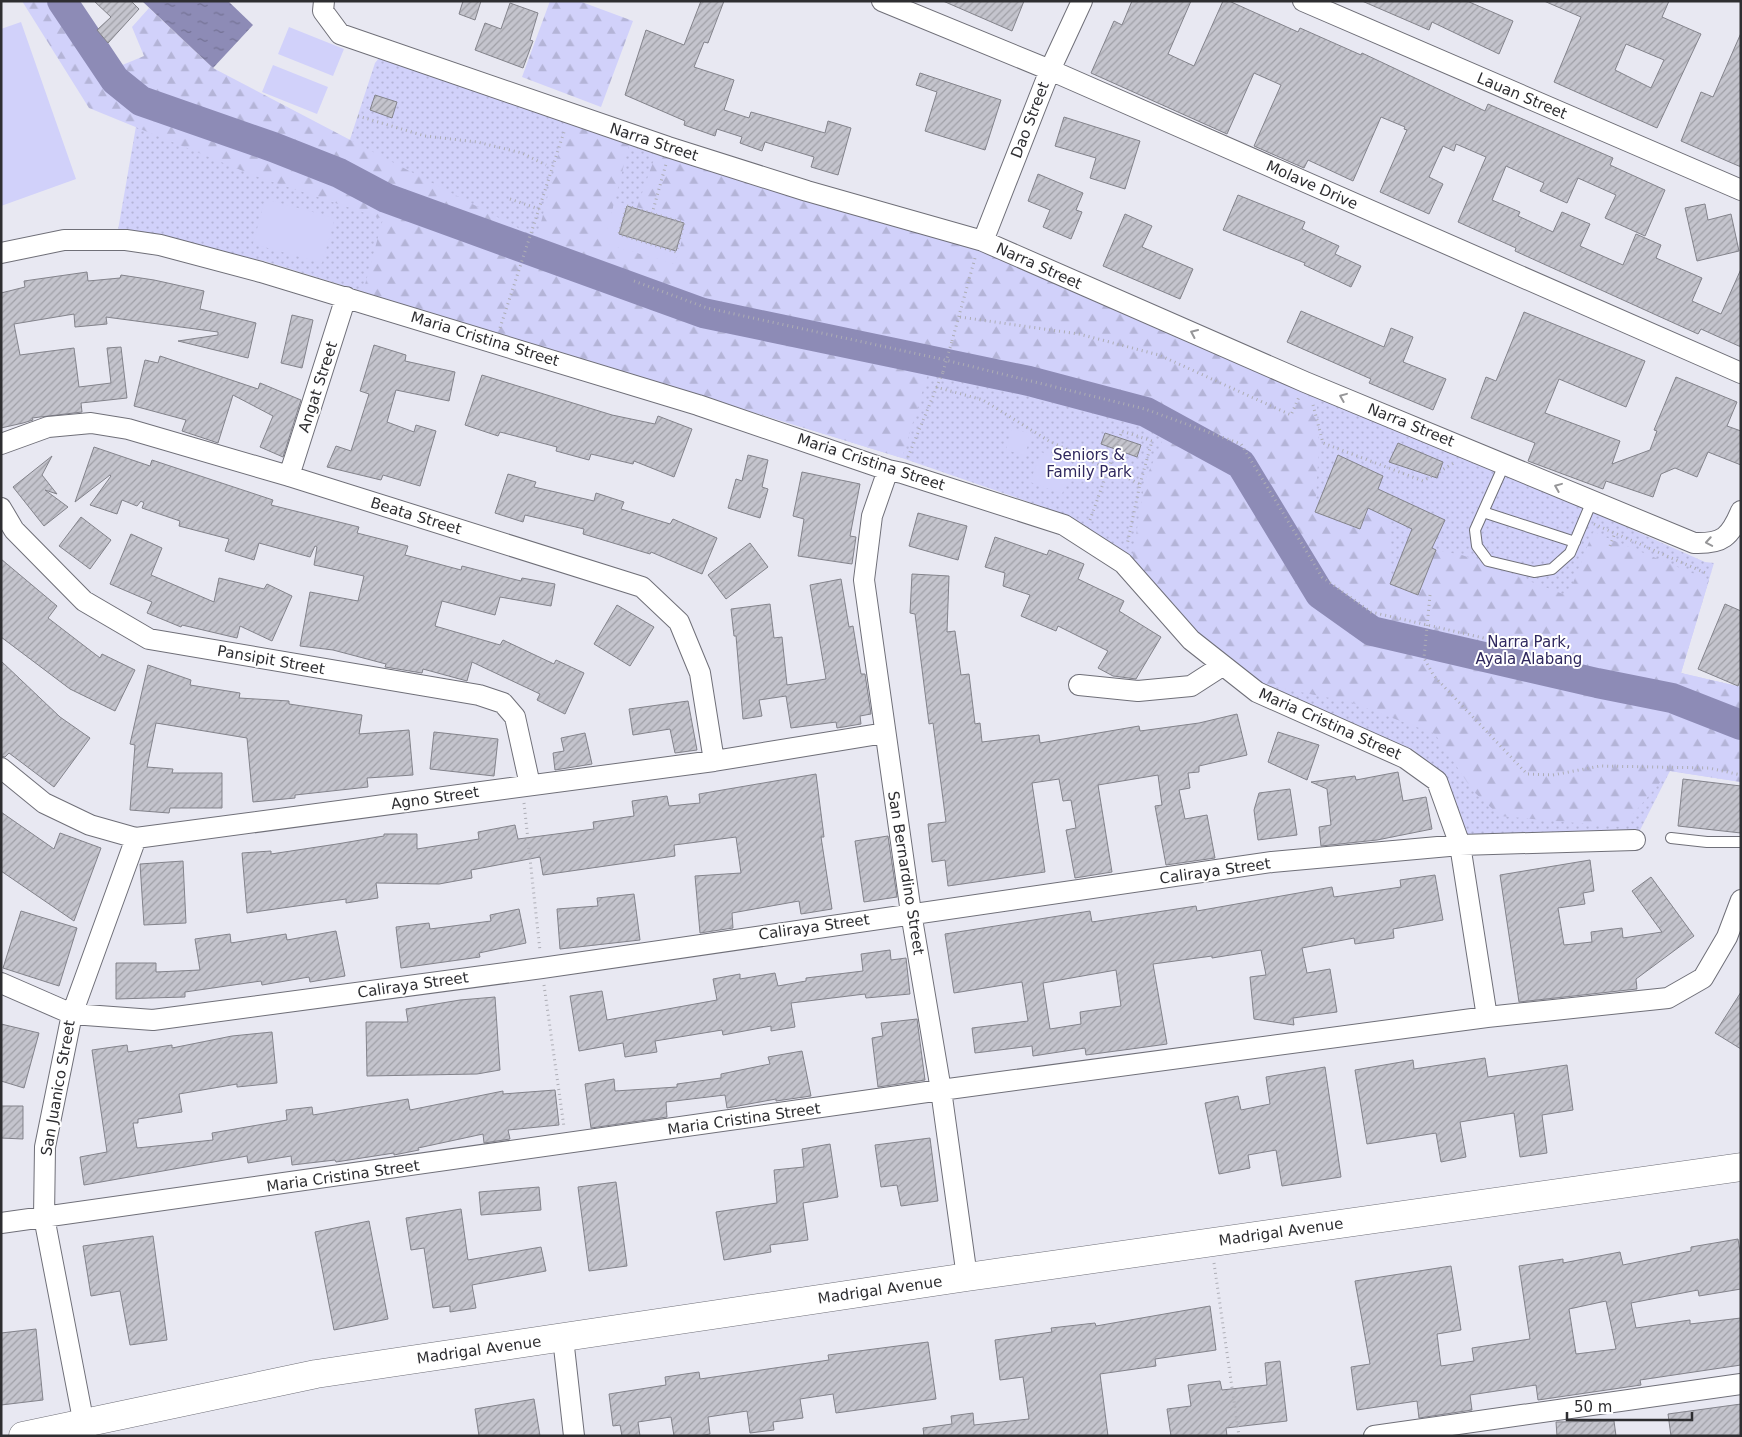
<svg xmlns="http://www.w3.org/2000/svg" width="1742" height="1437" viewBox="0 0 1742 1437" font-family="'DejaVu Sans',sans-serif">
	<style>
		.green { fill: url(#green-dots) }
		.forest { fill: url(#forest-firs) }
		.pitch { fill: #d1d1fa }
		.water { fill: url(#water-ripples) }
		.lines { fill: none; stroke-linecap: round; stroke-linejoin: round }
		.river { stroke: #8d8bb6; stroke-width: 30 }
		.building { fill: url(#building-hatch); stroke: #83838b; fill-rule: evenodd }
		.lane-casing { stroke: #6f6f78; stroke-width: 12 }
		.street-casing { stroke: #6f6f78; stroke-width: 22 }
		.secondary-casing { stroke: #6f6f78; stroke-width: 29 }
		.path { stroke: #adadb5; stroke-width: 3; stroke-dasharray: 1 4; stroke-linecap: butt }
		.lane { stroke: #fff; stroke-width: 10 }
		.street { stroke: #fff; stroke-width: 20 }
		.secondary { stroke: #fff; stroke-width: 28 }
		.path-bridge { stroke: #adadb5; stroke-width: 3; stroke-dasharray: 1 4; stroke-linecap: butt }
		.oneway { stroke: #969698 }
		.labels { text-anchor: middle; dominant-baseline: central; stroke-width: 4; stroke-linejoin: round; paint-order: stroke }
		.street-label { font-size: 15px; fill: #2e2e31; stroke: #fff }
		.park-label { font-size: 15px; fill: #2f285e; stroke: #fff }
	</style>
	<defs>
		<pattern id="green-dots" width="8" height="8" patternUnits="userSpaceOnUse" patternTransform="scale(1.25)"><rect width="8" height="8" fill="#d1d1fa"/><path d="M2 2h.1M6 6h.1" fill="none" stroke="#b4b4d7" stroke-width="1.8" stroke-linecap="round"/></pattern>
		<pattern id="forest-firs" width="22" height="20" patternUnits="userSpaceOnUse" patternTransform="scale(1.25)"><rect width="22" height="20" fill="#d1d1fa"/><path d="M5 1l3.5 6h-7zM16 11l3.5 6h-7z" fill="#b4b4d7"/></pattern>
		<pattern id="water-ripples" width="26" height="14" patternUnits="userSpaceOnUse" patternTransform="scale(1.25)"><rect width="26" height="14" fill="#8d8bb6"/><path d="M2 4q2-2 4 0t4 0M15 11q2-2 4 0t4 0" fill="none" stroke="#747295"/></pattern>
		<pattern id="building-hatch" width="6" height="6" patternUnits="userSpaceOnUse" patternTransform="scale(1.25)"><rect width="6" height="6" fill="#c4c4cd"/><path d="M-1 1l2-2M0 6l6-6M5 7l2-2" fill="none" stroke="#a0a0a7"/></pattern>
	</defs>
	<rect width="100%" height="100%" fill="#e8e8f2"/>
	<path class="green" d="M379,58L806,196L1447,447L1705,562L1714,563L1681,673L1741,687V782L1670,771L1635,840L1460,843L1437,780L1414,750L1346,724L1260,684L1132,560L1069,516L902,458L264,261L118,230L139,109L339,173L375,63Z"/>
	<path class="forest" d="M22,1H76L120,66L144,56L132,27L149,8L213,68L537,238L567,121L630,141L604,243L675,264L687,222L637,207L657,151L977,245L1316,391L1319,447L1315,512L1359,529L1368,508L1390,519V584L1418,595L1436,550L1462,555L1568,596L1593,532L1709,580L1681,673L1741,687V782L1670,771L1622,827L1500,816L1473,791L1435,734L1350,702L1260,684L1200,638L1132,560L1145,480L1173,417L1115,395L934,354L902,458L363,292L383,219L258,177L89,108Z
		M550,1H579L633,21L601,107L522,77Z"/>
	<path class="pitch" d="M21,22L76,179L1,206V29Z
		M289,27L344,49L333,76L278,54Z
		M273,65L328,87L317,114L262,92Z
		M265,199L335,218L322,263L253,244Z
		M615,201L687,222L675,264L603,243Z
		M1012,428L1031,434L1025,455L1006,450Z
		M1041,452L1073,464L1062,494L1030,482Z"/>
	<path class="water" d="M142,1H228L253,25L213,68Z"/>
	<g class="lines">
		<path class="river" d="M62,1L115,80L141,101L273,147L339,173L386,198L703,313L1029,381L1146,412L1241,464L1320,594L1372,631L1597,683L1672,698L1741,725"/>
	</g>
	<path class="building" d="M94,1H131L139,9L108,43L97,30L111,17Z
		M463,1H481L475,20L459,14Z
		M701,1H724L708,43L704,42L694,67L734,80L724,110L749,118L751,112L825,133L828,121L851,128L838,175L811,167L814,157L765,142L762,151L740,143L742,137L717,129L715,136L684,125L685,121L625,95L646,30L684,45Z
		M943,1H1024L1012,31Z
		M1132,1H1191L1168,54L1194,66L1223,1H1229L1298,32L1300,28L1361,55L1362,53L1485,111L1488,104L1613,158L1610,165L1665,190L1645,236L1605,218L1616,195L1578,178L1567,203L1540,191L1544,183L1506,166L1492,200L1520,212L1518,216L1553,232L1562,212L1590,224L1580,246L1623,265L1636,234L1661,245L1656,258L1702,278L1692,301L1721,314L1741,269V347L1701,329L1698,334L1515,251L1516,248L1458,222L1486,157L1456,144L1454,151L1443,146L1429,177L1443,184L1429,214L1380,192L1407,130L1404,129L1405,127L1381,117L1353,181L1308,160L1304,168L1254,146L1281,85L1254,73L1227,134L1091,73L1114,21L1122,25Z
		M1362,1H1467L1513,21L1499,54L1432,22L1429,30Z
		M1544,1H1669L1662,17L1701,34L1657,128L1554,82L1581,17ZM1626,44L1664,60L1651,88L1615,70Z
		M510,3L538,13L530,40L533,41L523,68L475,50L485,23L501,29Z
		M1741,33V167L1681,141L1701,92L1713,97Z
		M920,73L1001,100L985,150L925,131L937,92L916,85Z
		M375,95L397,102L392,118L370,110Z
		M1064,117L1140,141L1125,189L1090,178L1096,158L1055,146Z
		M1038,174L1083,193L1076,210L1082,212L1071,239L1043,227L1050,210L1028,201Z
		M1238,195L1305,222L1302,229L1339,246L1335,254L1361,266L1351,287L1304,265L1305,263L1223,230Z
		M1705,204L1708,220L1731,214L1739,251L1697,261L1685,208Z
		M627,206L684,223L676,251L619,234Z
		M1125,214L1152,226L1142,247L1193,269L1180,299L1103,266Z
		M87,272L88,281L120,278L121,275L154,280L204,291L200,309L256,323L248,358L178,341L218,335V332L106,317L107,324L75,327L74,314L14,324L20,355L74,348L79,387L111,383L107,348L121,347L127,398L81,403L82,412L32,418L33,420L23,423L1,428V293L25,287L24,281Z
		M1301,311L1384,347L1391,328L1413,337L1403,362L1446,379L1433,410L1369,383L1371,379L1287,342Z
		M1524,312L1645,361L1626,407L1559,379L1545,413L1620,441L1612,464L1650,450L1657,431L1654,430L1676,377L1737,402L1727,426L1741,431V465L1708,452L1697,477L1675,468L1661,474L1653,497L1606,481L1603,489L1528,461L1535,443L1471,418L1486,377L1496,381Z
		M292,315L313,320L302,368L281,363Z
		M374,345L406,355L405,361L455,372L449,401L396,390L387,422L414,432L416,425L436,431L420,486L383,475L381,480L327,467L336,446L351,451L369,394L360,391Z
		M160,356L258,389L260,383L301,400L283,457L260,447L273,416L233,395L218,443L182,431L186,420L134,406L145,360L158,363Z
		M482,375L612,415L655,424L658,416L692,429L674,477L634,461L633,464L591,454L589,460L556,451L557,447L500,432L498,436L465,425Z
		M1105,433L1141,445L1137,457L1101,444Z
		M1398,443L1443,462L1437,478L1389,462Z
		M94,447L150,466L152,460L273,500L271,505L359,527L357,533L408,546L405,555L461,570L462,566L521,581L522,578L555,584L551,606L500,597L495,615L442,601L435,626L500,645L503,640L554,664L556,660L584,673L565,714L537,700L540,694L472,662L467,681L423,669L422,673L385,667L386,664L333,650L300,646L310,592L358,601L364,576L314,565L317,547L315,546L310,557L259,543L254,560L225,551L229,539L179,526L180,521L142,508L144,503L141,501L137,506L122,500L117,514L90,505L111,476L110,475L75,502Z
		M748,455L768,460L762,487L768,489L760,518L728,508L736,479L742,481Z
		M1338,455L1383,476L1378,489L1445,520L1432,548L1436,550L1418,595L1390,584L1412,529L1368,508L1360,529L1315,512Z
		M52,456L42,475L57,494L45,490L68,507L44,526L13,487Z
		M802,472L860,484L850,536L856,537L852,564L798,556L804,519L793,516Z
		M508,474L536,482L534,487L594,501L596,493L624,502L621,509L670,524L673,519L717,538L702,574L651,552L650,554L583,534L584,529L525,515L523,522L495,513Z
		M918,513L967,526L958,560L909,546Z
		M81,517L111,540L90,569L59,546Z
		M131,534L162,548L151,575L214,602L219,578L264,589L267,584L292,596L272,641L240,626L237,638L182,625L181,627L147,613L152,602L110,584Z
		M995,537L1047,555L1049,550L1084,564L1078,579L1124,601L1119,611L1161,637L1136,679L1113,676L1098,668L1108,651L1058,626L1056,631L1021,616L1030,595L1003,586L1005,573L985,567Z
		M750,543L768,567L726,599L708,575Z
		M1,559L57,606L48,618L100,658L102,654L135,670L115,711L70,689L1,637Z
		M912,574L949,576L947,632L955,631L961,675L969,674L975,724L980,723L982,742L1039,735L1040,743L1139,726L1140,731L1199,723L1237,714L1247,755L1199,766V772L1188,773L1190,788L1179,790L1185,819L1207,815L1215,858L1166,865L1155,806L1162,805L1158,775L1098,785L1112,872L1075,878L1066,830L1076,828L1071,800L1063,801L1059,779L1032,783L1045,872L948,886L945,860L932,862L928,824L946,822L933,723L929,724L915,614L910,613Z
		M841,579L849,627L853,626L861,674H865L871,714L860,716L861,724L837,728L836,722L791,728L786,696L759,700L762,716L743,719L736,636H734L731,609L770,604L774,638L782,637L787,685L826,679L810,585Z
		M1725,604L1741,611V678L1738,686L1698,669Z
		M617,605L654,627L630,666L594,644Z
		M1,661L60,717L90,738L54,787L9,753L5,757L1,756Z
		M148,665L191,680L190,685L240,693L239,698L289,701V704L362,715L359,734L409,730L413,775L367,778L368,787L295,795V798L253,802L247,738L156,723L147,767L173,769L172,773H222V808H170L169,813L130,810L135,745L130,744Z
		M688,701L697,750L675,753L670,729L633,735L629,709Z
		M434,732L498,739L494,776L430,769Z
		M1278,732L1319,745L1307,780L1268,762Z
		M585,733L592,764L555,770L553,753L564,751L561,738Z
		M1398,772L1403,801L1426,797L1432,829L1377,840L1321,846L1319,827L1331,825L1327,789L1311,782L1355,776L1356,780Z
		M816,774L824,837H821L832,909L801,914L799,901L732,913L733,928L700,933L695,876L741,873L736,837L674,845L675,856L543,875L540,857L471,870L472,878L439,884L376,883L378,898L346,903V899L247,913L242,853L271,851V854L337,844L384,836V834H417V849L479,839L478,832L515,825L518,839L594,829L593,822L634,816L632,801L667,796L669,806L700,803L699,794Z
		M1683,779L1741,786V833L1678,826Z
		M1290,789L1297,835L1258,840L1254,810L1259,793Z
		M1,812L54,849L60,833L101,848L74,921L1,871Z
		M888,836L897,897L864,902L855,841Z
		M1590,860L1594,891L1583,893L1585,904L1558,908L1564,945L1592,942L1591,932L1622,928L1623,938L1662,932L1632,891L1651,877L1694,936L1636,979L1637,989L1519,1002L1500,875Z
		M183,861L186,923L144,925L140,864Z
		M1435,875L1443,920L1393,929L1394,938L1355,944L1354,938L1302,948L1307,973L1330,969L1337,1012L1293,1018L1294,1025L1254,1019L1250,977L1266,975L1261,950L1212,958V956L1153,964L1167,1044L1131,1049L1086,1055L1085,1048L1033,1056L1032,1046L975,1053L972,1028L1028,1021L1022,982L954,993L945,934L1090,911L1092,922L1196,906L1197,911L1332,887L1334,897L1401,887L1400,880ZM1116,970L1121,1006L1080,1012L1081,1024L1050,1029L1043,983Z
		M634,894L640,940L560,949L557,909L598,906L597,898Z
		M519,909L526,943L479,953L480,957L401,968L396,927L429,923L430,929L491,921L490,915Z
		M21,911L77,928L59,986L3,968Z
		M336,931L345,976L310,982L309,977L262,985L261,981L185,992V997L116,999V963H156V972L200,970L195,939L230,934L231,943L286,934L287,940Z
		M890,950L891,960L906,958L910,994L866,998L865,994L791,1003L795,1027L771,1031V1026L723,1035L722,1030L655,1041L657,1052L625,1057L623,1043L579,1051L570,996L602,991L607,1020L717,1000L713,979L740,974V979L775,973L778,986L806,981V978L863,971L861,954Z
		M1741,992V1049L1715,1033Z
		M495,997L500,1070L477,1074L367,1076L366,1022H408L406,1009L460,1000Z
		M917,1019L925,1080L878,1087L872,1038L883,1036L881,1023Z
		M1,1024L39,1033L24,1088L1,1081Z
		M272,1032L277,1083L237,1087V1084L179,1094L182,1112L138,1119V1123H133L137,1148L213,1140L212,1133L287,1120L286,1110L312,1107L313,1115L408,1099L410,1110L503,1091V1094L555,1090L559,1125L508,1130L510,1139L484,1143L483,1134L418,1148L419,1150L394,1155V1153L336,1162L335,1160L292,1165L291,1156L248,1163L247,1156L84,1185L80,1157L107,1152L92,1050L127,1045L128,1052L172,1045V1048L232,1036Z
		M802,1051L811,1096L776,1101V1099L727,1108L725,1095L666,1102L667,1117L591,1128L585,1084L614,1079L615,1091L677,1087V1084L721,1078V1074L770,1064L768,1057Z
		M1485,1058L1488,1077L1567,1065L1573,1110L1542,1115L1547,1153L1520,1157L1514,1113L1460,1122L1466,1157L1441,1162L1436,1133L1367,1144L1355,1070L1413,1060L1414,1069Z
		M1325,1067L1341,1177L1282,1186L1276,1150L1248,1155L1250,1168L1219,1174L1205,1103L1238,1096L1241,1110L1270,1104L1266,1077Z
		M1,1106H23V1139L1,1138Z
		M930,1138L938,1201L901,1206L897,1185L881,1187L875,1145Z
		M830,1144L838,1197L803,1203L808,1240L770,1245L771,1252L724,1260L716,1212L777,1203L774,1170L804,1167L802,1149Z
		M616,1182L627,1266L589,1271L578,1187Z
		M539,1187L541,1210L481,1215L479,1192Z
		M461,1209L468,1260L541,1247L546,1271L472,1285L476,1308L450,1312V1306L433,1308L424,1248L411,1250L406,1218Z
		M369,1221L388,1319L334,1330L315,1232Z
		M153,1236L167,1340L130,1345L120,1291L91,1296L83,1246Z
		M1738,1239L1741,1257V1289L1699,1296L1698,1290L1631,1303L1636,1328L1690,1320V1324L1741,1318V1365L1640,1380L1641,1385L1538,1400L1536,1385L1470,1395L1472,1410L1419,1418L1417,1401L1357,1410L1351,1367L1370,1364L1355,1281L1451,1266L1461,1330L1437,1334L1441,1366L1474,1361L1472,1348L1530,1339L1519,1266L1563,1259V1263L1620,1252L1623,1265L1691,1251V1247ZM1606,1301L1616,1349L1576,1354L1569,1309Z
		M1210,1306L1216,1350L1155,1359L1156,1366L1100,1374L1108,1436H924L923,1428L952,1424L951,1416L973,1413L974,1425L1029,1419L1023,1377L1000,1380L995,1340L1052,1332L1051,1328L1095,1323L1096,1326Z
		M36,1329L43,1400L1,1405V1333Z
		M928,1342L936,1399L836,1413L833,1394L800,1399L803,1418L773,1422L774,1430L750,1433L747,1411L708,1417L710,1434L699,1436H674L671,1417L638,1422L640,1436H622L620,1425L613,1426L609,1394L666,1385L665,1377L699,1372L700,1379L829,1360L828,1355Z
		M1280,1361L1287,1421L1226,1428L1227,1436H1171L1167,1409L1191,1406L1188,1385L1220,1381L1222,1390L1267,1385L1265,1363Z
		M534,1399L540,1436H479L475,1409Z
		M1741,1404V1436H1671L1668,1414Z
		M1614,1421L1616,1436H1557L1556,1422Z"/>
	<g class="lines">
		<g class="lane-casing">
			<path id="lane" d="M1504,465L1475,530L1477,546L1488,561L1534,572L1552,569L1570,553L1592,501
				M1483,512L1575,542
				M1671,838L1707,842H1741"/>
		</g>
		<g class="street-casing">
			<path id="street" d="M324,1L323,11L340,34L668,147L807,191L983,241L1305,382L1694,543C1723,544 1730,537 1741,511
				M882,1L1050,70L1741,373
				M1303,1L1741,190
				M983,241L1050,70L1082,1
				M1,253L64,240H126L160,245L261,272L698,405L888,470L902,473L1064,525L1123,563L1191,640L1257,692L1405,758L1437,781L1460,845L1487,1017
				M1,444L48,427L91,423L128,429L289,476L642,587L679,622L700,673L714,761
				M888,470L872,516L864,580L911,913L941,1090L967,1277
				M289,476L346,297
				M1,508L14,530L84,601L149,639L479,695L503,703L515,717L530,785
				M1079,685L1138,691L1191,686L1222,666
				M1,768L44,803L90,825L136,838L714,761L885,733
				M1,983L72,1014L153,1020L542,968L1272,862L1460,845L1635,840
				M1,1223L941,1090L1487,1017L1668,998L1703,978L1727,937L1741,900
				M563,1338L574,1436
				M86,1435L44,1217L45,1147L72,1014L136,838
				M1374,1436L1741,1384"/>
		</g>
		<g class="secondary-casing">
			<path id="secondary" d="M23,1436L316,1374L967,1277L1741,1167"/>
		</g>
		<path class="path" d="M358,116L425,136L477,142L522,153L546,165
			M510,199L539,209
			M627,206L684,223L676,252L619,234Z
			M652,214L666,164
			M634,281L707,308L941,359L1145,409L1241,444L1322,577L1371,612L1527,648
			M960,317L1079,334L1159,355L1291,415L1299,397
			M500,328L565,129
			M952,341L975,258
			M936,387L983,400L1049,441L1140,484L1127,545
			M1313,405L1323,443L1423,481L1454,463
			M908,457L943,372
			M1090,520L1122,431L1152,441L1140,484
			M1594,524L1708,574
			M1610,546L1615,533
			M1430,595L1424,658L1434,676L1527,774L1553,775L1600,766L1709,768L1741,775
			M524,803L540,951
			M544,985L564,1127
			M1214,1263L1239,1436"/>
		<use href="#lane" class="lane"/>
		<use href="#street" class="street"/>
		<use href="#secondary" class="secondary"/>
		<path class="path-bridge" d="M943,372L952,341"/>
	</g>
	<defs><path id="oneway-chevron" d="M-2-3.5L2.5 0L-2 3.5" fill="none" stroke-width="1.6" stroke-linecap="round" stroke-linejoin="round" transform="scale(1.25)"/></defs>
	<g class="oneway">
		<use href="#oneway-chevron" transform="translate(1194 333) rotate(-156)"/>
		<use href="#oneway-chevron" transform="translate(1343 397) rotate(-158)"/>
		<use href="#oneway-chevron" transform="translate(1558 487) rotate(-158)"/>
		<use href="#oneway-chevron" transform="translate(1709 542) rotate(170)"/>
	</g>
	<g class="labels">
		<g class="street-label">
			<text transform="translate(1522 96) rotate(23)">Lauan Street</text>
			<text transform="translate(1030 120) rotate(-69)">Dao Street</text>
			<text transform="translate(654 142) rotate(18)">Narra Street</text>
			<text transform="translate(1312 185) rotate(24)">Molave Drive</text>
			<text transform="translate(1039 266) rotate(24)">Narra Street</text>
			<text transform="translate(485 339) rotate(17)">Maria Cristina Street</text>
			<text transform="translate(318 387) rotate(-72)">Angat Street</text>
			<text transform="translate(1411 425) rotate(22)">Narra Street</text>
			<text transform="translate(871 462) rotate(18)">Maria Cristina Street</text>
			<text transform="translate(416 516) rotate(17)">Beata Street</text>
			<text transform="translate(271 660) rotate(10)">Pansipit Street</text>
			<text transform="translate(1330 724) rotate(24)">Maria Cristina Street</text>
			<text transform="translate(435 798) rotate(-8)">Agno Street</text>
			<text transform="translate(1215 871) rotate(-8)">Caliraya Street</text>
			<text transform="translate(906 873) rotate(81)">San Bernardino Street</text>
			<text transform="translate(814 927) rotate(-8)">Caliraya Street</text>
			<text transform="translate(413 985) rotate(-8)">Caliraya Street</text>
			<text transform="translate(58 1088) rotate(-80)">San Juanico Street</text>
			<text transform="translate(744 1119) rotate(-8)">Maria Cristina Street</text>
			<text transform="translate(343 1176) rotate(-8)">Maria Cristina Street</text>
			<text transform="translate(1281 1232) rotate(-8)">Madrigal Avenue</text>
			<text transform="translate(880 1290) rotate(-8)">Madrigal Avenue</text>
			<text transform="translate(479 1350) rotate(-8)">Madrigal Avenue</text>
		</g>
		<g class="park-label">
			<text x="1089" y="455">Seniors &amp;<tspan x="1089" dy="17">Family Park</tspan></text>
			<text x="1529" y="642">Narra Park,<tspan x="1529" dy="17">Ayala Alabang</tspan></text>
		</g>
	</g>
	<rect width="1742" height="1437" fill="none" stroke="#2e2e31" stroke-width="5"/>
	<path d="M1567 1412v8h125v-8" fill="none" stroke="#2e2e31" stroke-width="2.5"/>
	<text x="1574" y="1412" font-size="15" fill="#2e2e31" stroke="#ffffff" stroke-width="4" paint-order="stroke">50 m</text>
</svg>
